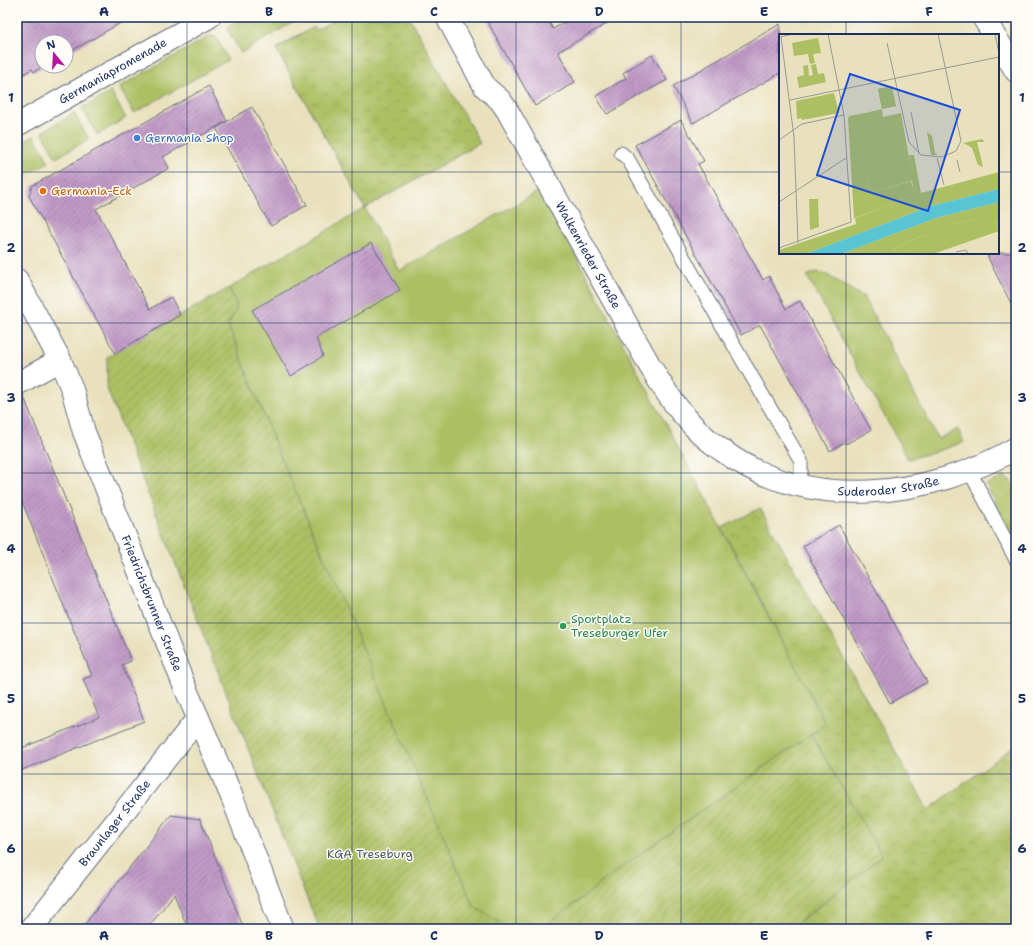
<svg xmlns="http://www.w3.org/2000/svg" width="1033" height="946" viewBox="0 0 1033 946" font-family="'Shantell Sans',sans-serif">
	<style>
		.grass { fill: #adbf63; stroke: #647760 }
		.park { fill: url(#park-crowns); stroke: #647760 }
		.garden { fill: url(#garden-furrows); stroke: #647760 }
		.building { fill: url(#building-hatch) }
		.lines { fill: none; stroke-linecap: round; stroke-linejoin: round }
		.service-casing { stroke: #636d7f; stroke-width: 15 }
		.minor-casing { stroke: #636d7f; stroke-width: 24 }
		.service { stroke: #fff; stroke-width: 13 }
		.minor { stroke: #fff; stroke-width: 22 }
		.grid { fill: none; stroke: #1b2f5e; stroke-width: 1; stroke-opacity: 0.55 }
		.shop-dot { fill: #3f7fe0; stroke: #fdfcf7; stroke-width: 1.5 }
		.food-dot { fill: #e8710a; stroke: #fdfcf7; stroke-width: 1.5 }
		.leisure-dot { fill: #2e9e5b; stroke: #fdfcf7; stroke-width: 1.5 }
		.labels { text-anchor: middle; dominant-baseline: central; stroke-width: 3; stroke-linejoin: round; paint-order: stroke }
		.street-label { font-size: 12px; fill: #1b2f5e; stroke: #fdfcf7 }
		.shop-label { font-size: 12px; fill: #366cbe; stroke: #fdfcf7; text-anchor: start }
		.food-label { font-size: 12px; fill: #c56008; stroke: #fdfcf7; text-anchor: start }
		.leisure-label { font-size: 12px; fill: #27864d; stroke: #fdfcf7; text-anchor: start }
		.park-label { font-size: 12px; fill: #475a60; stroke: #fdfcf7 }
		.inset-road { fill: none; stroke: #979a97; stroke-width: 1 }
		.view { fill: #1d4ed8; fill-opacity: 0.15; stroke: #1d4ed8; stroke-width: 2 }
		.inset-edge { fill: none; stroke: #1b2f5e; stroke-width: 2 }
		.neatline { fill: none; stroke: #1b2f5e; stroke-width: 1.5 }
		.grid-label { font-size: 13px; text-anchor: middle; font-weight: bold; fill: #1b2f5e }
	</style>
	<defs>
		<pattern id="park-crowns" width="20" height="18" patternUnits="userSpaceOnUse"><rect width="20" height="18" fill="#adbf63"/><path d="M2 6a3 3 0 1 1 6 0M12 15a3 3 0 1 1 6 0" fill="none" stroke="#94a458"/></pattern>
		<pattern id="garden-furrows" width="10" height="10" patternUnits="userSpaceOnUse"><rect width="10" height="10" fill="#adbf63"/><path d="M-1 1l2-2M0 10L10 0M9 11l2-2" fill="none" stroke="#94a458"/></pattern>
		<pattern id="building-hatch" width="6" height="6" patternUnits="userSpaceOnUse"><rect width="6" height="6" fill="#c19ac7"/><path d="M-1 1l2-2M0 6l6-6M5 7l2-2" fill="none" stroke="#9c7ea5"/></pattern>
	</defs>
	<rect width="100%" height="100%" fill="#fdfcf7"/>
	<filter id="ink" filterUnits="userSpaceOnUse"><feTurbulence type="fractalNoise" baseFrequency=".025" numOctaves="2"/><feDisplacementMap in="SourceGraphic" scale="8" xChannelSelector="R" yChannelSelector="G"/><feConvolveMatrix kernelMatrix="1 2 1 2 8 2 1 2 1" color-interpolation-filters="sRGB"/></filter>
	<filter id="wash" filterUnits="userSpaceOnUse"><feTurbulence type="fractalNoise" baseFrequency=".012" numOctaves="4" result="noise"/><feDisplacementMap in="SourceGraphic" scale="16" xChannelSelector="R" yChannelSelector="G"/><feGaussianBlur stdDeviation="0.9" result="paint"/><feColorMatrix in="noise" values="0 0 0 0 0 0 0 0 0 0 0 0 0 0 0 0 0 1.4 0 .05"/><feComposite in="paint" operator="in"/></filter>
	<g filter="url(#wash)">
		<rect width="100%" height="100%" fill="#e9e1bd"/>
		<path class="grass" d="M243,17H289L292,23L241,53L228,31L229,25Z
			M302,33L310,47L480,143L365,208L399,271L541,190L826,724L616,871L585,896L541,929H511L474,908L279,453L228,325L237,307L229,288L365,208L276,49Z
			M210,36L216,37L228,60L134,113L119,87Z
			M111,92L126,118L97,135L82,108Z
			M74,113L89,139L56,158L42,132Z
			M34,136L49,162L19,178L17,175V145Z
			M818,272L824,273L864,297L938,439L958,429L964,442L935,452L908,459L807,276L813,273Z
			M1005,476L1008,481L1010,480L1016,490L1014,492L1016,495V542L986,485Z"/>
		<path class="park" d="M340,17H409L480,143L365,208L276,49L314,27L316,30Z
			M760,508L928,810L1016,745V924L1010,929H790L882,856L811,734L826,724L722,528Z"/>
		<path class="garden" d="M229,288L237,307L228,325L279,453L474,907L511,929H320L307,899L107,389V357Z
			M811,734L882,856L790,929H541L585,896L616,871Z"/>
		<g id="blocks">
			<path class="building" d="M30,17H131L66,54V42H42V66H44L34,72L32,69L17,78V24Z
				M485,17H546L553,29L573,17H618L558,52L575,82L535,106Z
				M780,24V73L693,123L673,86Z
				M652,55L667,80L607,114L596,96L626,78L623,73Z
				M209,86L227,121L163,157L169,168L96,209L150,309L171,297L180,315L115,353L29,196L32,186Z
				M252,107L307,205L271,226L216,128Z
				M681,120L704,161L698,164L763,280L769,276L786,309L800,301L871,430L846,444L845,442L830,451L760,325L741,335L635,145Z
				M371,243L400,290L316,338L323,356L291,376L252,310Z
				M986,253H1016V313L993,268Z
				M23,395L131,661L122,665L144,721L17,772V750L99,717L83,679L92,676L17,489V396Z
				M839,525L927,682L890,703L803,546Z
				M171,815L200,819L244,929H188L174,894L147,929H81Z"/>
		</g>
	</g>
	<g filter="url(#ink)">
		<use href="#blocks" fill-opacity="0" stroke="#636d7f" stroke-width="1"/>
		<g class="lines">
			<g class="service-casing">
				<path id="service" d="M621,153L628,159L719,320L801,461V472L798,485
					M969,470L1016,560"/>
			</g>
			<g class="minor-casing">
				<g id="minor">
					<path id="s1" d="M447,17L485,87L500,100L507,110L650,366C660,382 670,400 683,414C694,428 708,441 723,451C807,513 930,498 1016,448"/>
					<path d="M983,17L994,35"/>
					<path d="M998,41L1016,71"/>
					<path id="s2" d="M17,125L209,17"/>
					<path id="s3" d="M17,280L60,360L72,389L84,432L184,685L232,797L283,929"/>
					<path d="M17,384L60,360"/>
					<path id="s4" d="M31,929L198,718"/>
				</g>
			</g>
			<use href="#service" class="service"/>
			<use href="#minor" class="minor"/>
		</g>
	</g>
	<path class="grid" d="M187,17V929M352,17V929M516,17V929M681,17V929M846,17V35M17,172H780M998,172H1016M846,253V929M17,323H1016M17,473H1016M17,623H1016M17,774H1016"/>
	<circle class="shop-dot" cx="137" cy="138" r="4"/>
	<circle class="food-dot" cx="43" cy="191" r="4"/>
	<circle class="leisure-dot" cx="563" cy="626" r="4"/>
	<g class="labels">
		<g class="street-label">
			<text stroke="none"><textPath href="#s2" startOffset="110">Germaniapromenade</textPath></text>
			<text stroke="none"><textPath href="#s1" startOffset="278">Walkenrieder Straße</textPath></text>
			<text stroke="none"><textPath href="#s1" startOffset="692">Suderoder Straße</textPath></text>
			<text stroke="none"><textPath href="#s3" startOffset="351">Friedrichsbrunner Straße</textPath></text>
			<text stroke="none"><textPath href="#s4" startOffset="135">Braunlager Straße</textPath></text>
		</g>
		<g class="shop-label">
			<text x="145" y="138">Germania Shop</text>
		</g>
		<g class="food-label">
			<text x="51" y="191">Germania-Eck</text>
		</g>
		<g class="leisure-label">
			<text x="571" y="619">Sportplatz<tspan x="571" dy="14">Treseburger Ufer</tspan></text>
		</g>
		<g class="park-label">
			<text x="370" y="854">KGA Treseburg</text>
		</g>
	</g>
	<g transform="translate(779 34)">
		<rect width="220" height="220" fill="#e9e1bd"/>
		<path d="M102,54L117,72L103,75L104,83L122,79L134,146L96,158L90,153L84,83L86,79L103,75L99,55ZM148,98L153,102L156,119L159,121H152ZM203,105L206,108H198L204,133L199,131L193,114L185,109L184,111V109Z" fill="#adbf63"/>
		<path d="M113,52L117,72L103,75L99,55ZM55,59L60,79L23,86L22,84L18,85L17,67ZM130,121H135L142,159L220,138V155L152,172L27,220H0V216L77,190L76,184L135,162ZM220,168V187L213,189L199,184L171,191L172,193L133,206L113,216L114,220H62L157,184Z" fill="#adbf63"/>
		<path d="M39,4L42,19L34,20L36,29L31,30L29,20L15,22L13,9ZM37,30L39,40L45,39L47,48L20,54L18,43L25,41L24,32L29,31L30,42L34,41L32,31ZM86,79L90,153L96,158L132,147L136,162L75,184L69,85L70,82ZM30,165H39L40,193L31,196ZM199,184H212L213,189L220,187V197L154,220H114L113,216L133,206L171,193V191Z" fill="#adbf63"/>
		<path d="M220,155V168L157,184L62,220H27L152,172Z" fill="#59c5d3"/>
		<path class="inset-road" d="M216,0L220,19M1,3L14,0M2,3L15,103L19,209M108,9L130,108L142,121L163,123L177,117L182,107L159,0M11,66L220,23M132,78L140,120M0,106L23,90L65,81M158,124L165,151M178,126L181,138M0,168L67,124M0,214L72,188L65,81L49,0M177,218L187,216L189,220"/>
		<path class="view" d="M71,40L181,76L149,177L38,141Z"/>
		<rect width="220" height="220" class="inset-edge"/>
	</g>
	<rect width="1033" height="946" fill="none" stroke="#fdfcf7" stroke-width="44"/>
	<g transform="translate(54 54) rotate(342)"><circle r="19" fill="#fdfcf7" stroke="#a3aaba"/>
	<path d="M0-3L7 15L0 10L-7 15Z" fill="#b5179e"/>
	<text y="-6" font-size="11" font-weight="bold" text-anchor="middle" fill="#1b2f5e">N</text>
	</g>
	<rect x="22" y="22" width="989" height="902" class="neatline"/>
	<g class="grid-label">
		<text x="104" y="16">A</text>
		<text x="269" y="16">B</text>
		<text x="434" y="16">C</text>
		<text x="599" y="16">D</text>
		<text x="764" y="16">E</text>
		<text x="929" y="16">F</text>
		<text x="11" y="102">1</text>
		<text x="1022" y="102">1</text>
		<text x="11" y="252">2</text>
		<text x="1022" y="252">2</text>
		<text x="11" y="402">3</text>
		<text x="1022" y="402">3</text>
		<text x="11" y="553">4</text>
		<text x="1022" y="553">4</text>
		<text x="11" y="703">5</text>
		<text x="1022" y="703">5</text>
		<text x="11" y="853">6</text>
		<text x="1022" y="853">6</text>
		<text x="104" y="940">A</text>
		<text x="269" y="940">B</text>
		<text x="434" y="940">C</text>
		<text x="599" y="940">D</text>
		<text x="764" y="940">E</text>
		<text x="929" y="940">F</text>
	</g>
</svg>
